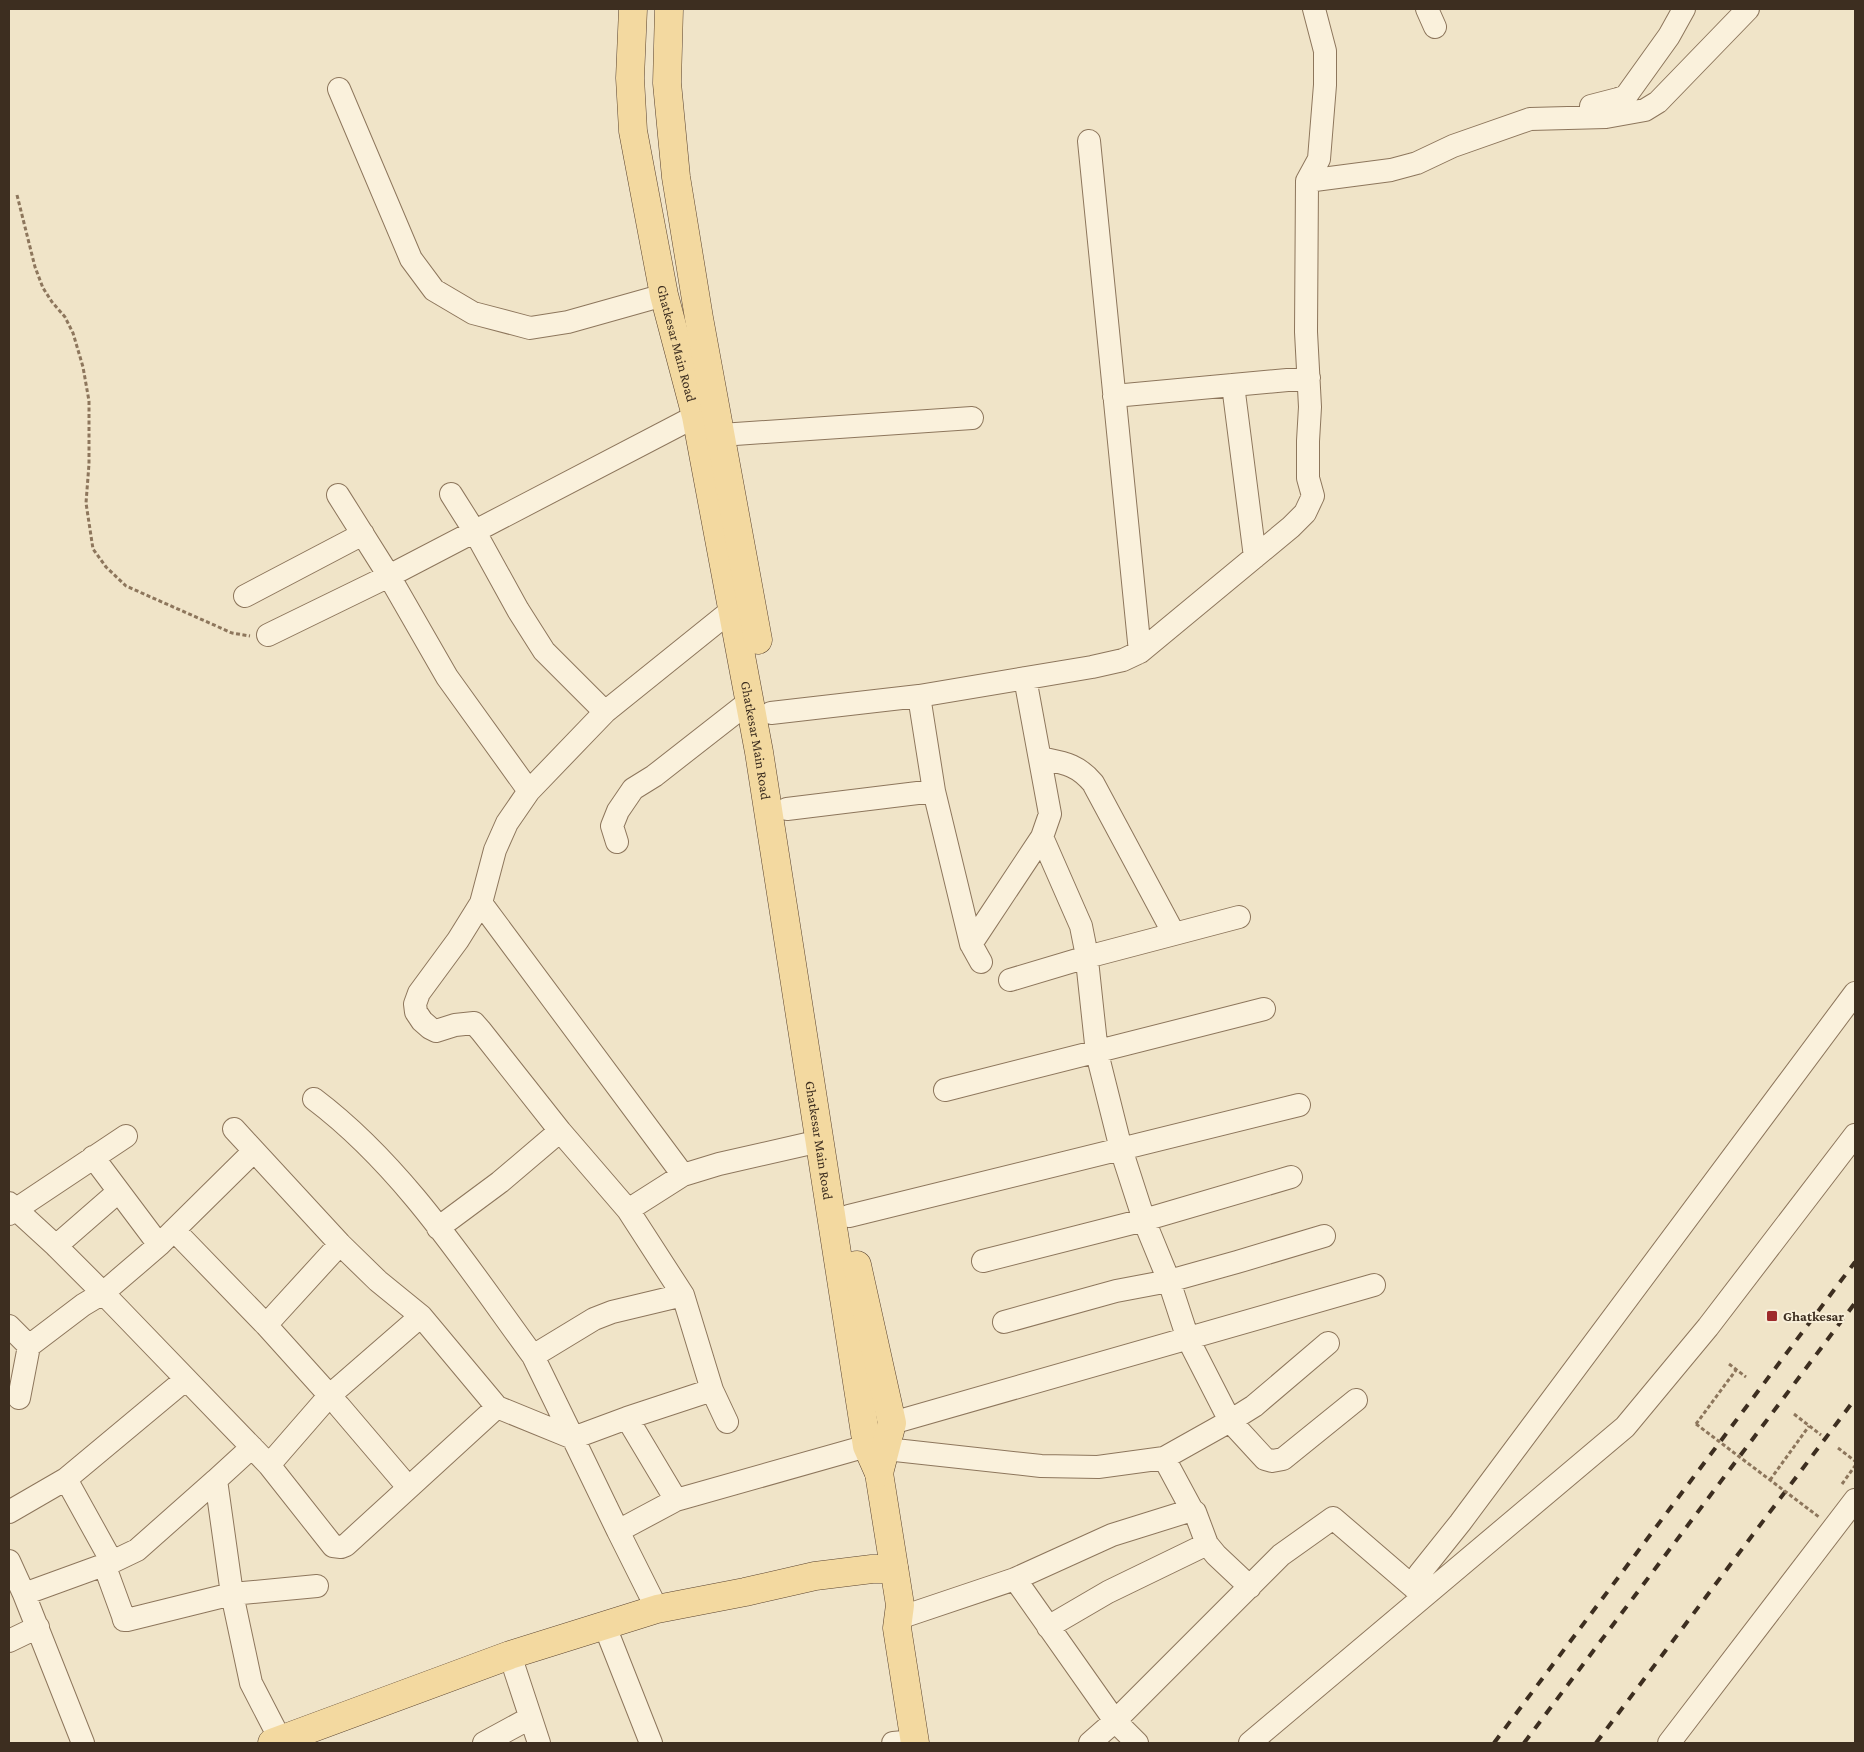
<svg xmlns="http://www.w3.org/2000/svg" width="1864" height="1752" viewBox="0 0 1864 1752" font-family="'Crimson Pro',serif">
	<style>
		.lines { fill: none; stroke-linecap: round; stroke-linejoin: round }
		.minor-casing { stroke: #8d765c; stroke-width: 24 }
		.major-casing { stroke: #5b4430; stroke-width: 29 }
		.path { stroke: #8d765c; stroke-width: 3; stroke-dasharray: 4 2.5; stroke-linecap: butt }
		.minor { stroke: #faf1dc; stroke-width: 22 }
		.major { stroke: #f3d9a0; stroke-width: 28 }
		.rail { stroke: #3d2e20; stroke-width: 4; stroke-dasharray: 9 9; stroke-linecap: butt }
		.path-bridge { stroke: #8d765c; stroke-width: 3; stroke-dasharray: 4 2.5; stroke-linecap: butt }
		.poi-dot { fill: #9e2a2b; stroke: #f7eed8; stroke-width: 2 }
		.labels { text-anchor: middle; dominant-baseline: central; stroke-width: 4; stroke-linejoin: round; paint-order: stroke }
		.street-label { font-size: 14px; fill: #3d2e20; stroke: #f7eed8 }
		.poi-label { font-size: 14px; font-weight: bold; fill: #3d2e20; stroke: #f7eed8; text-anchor: start }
	</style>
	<rect width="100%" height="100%" fill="#f0e4c8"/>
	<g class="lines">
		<g class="minor-casing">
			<path id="minor" d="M1427,9L1435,27
				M339,89L411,259L434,290L473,313L530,328L568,322L664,295
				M1591,106L1618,99L1626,96L1669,36L1684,9
				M1089,141L1140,652
				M1307,181L1319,159L1325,85V51L1314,9
				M1233,385L1255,557
				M1114,396L1309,378
				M721,435L972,418
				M451,494L475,532L518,610L544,651L605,712
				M338,495L389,576L696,416
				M245,596L363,534
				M268,635L389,576L447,677L529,791
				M1025,678L1050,814L1042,837L1081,926L1086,951L1097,1053L1121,1149L1144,1220L1169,1281L1188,1339L1230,1421L1265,1459L1272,1461L1283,1459L1356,1400
				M919,696L934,791L971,944L981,962
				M771,713L919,696L1092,667L1123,660L1140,652L1291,527L1305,513L1313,496L1308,478V441L1310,407L1306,332L1307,181L1391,170L1417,163L1453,146L1530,119L1606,117L1645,110L1658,102L1748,9
				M1040,758C1064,763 1077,764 1093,783L1174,934
				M787,809L934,791
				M617,842L612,826L618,811L633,789L654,776L750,701
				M481,903L683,1175
				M971,944L1042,837
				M1010,980L1087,957L1239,917
				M945,1090L1264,1009
				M314,1099C404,1167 467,1266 533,1356
				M234,1129L340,1244L378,1281L421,1316L497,1407L573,1438L533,1356L594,1319L612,1312L683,1295
				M560,1131L481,1031L474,1023L455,1025L436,1031L430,1028L422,1021L416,1012L415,1004L419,993L458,940L481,903L495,850L507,823L529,791L605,712L733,609
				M93,1157L159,1245
				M9,1203L56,1246L103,1293L83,1305L29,1346L19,1398
				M9,1214L126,1136
				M849,1216L1299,1105
				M438,1228L500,1182L560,1131L628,1210
				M174,1230L254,1151
				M56,1246L118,1192
				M983,1261L1144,1220L1291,1177
				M1004,1322L1116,1291L1169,1281L1237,1262L1324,1236
				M266,1325L340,1244
				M9,1326L29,1346
				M627,1418L712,1390
				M727,1422L712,1390L683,1295L628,1210L683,1175L719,1164L820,1141
				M892,1423L1374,1285
				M252,1447L216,1480L232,1594L251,1683L282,1743
				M886,1449L1041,1466L1098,1467L1164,1458L1230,1421L1254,1406L1328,1343
				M1164,1458L1192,1510
				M269,1465L329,1396L421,1316
				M408,1487L339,1406L266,1325L174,1230L159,1245L103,1293L269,1465L333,1546L341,1547L346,1545L497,1407
				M9,1512L66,1479
				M618,1531L573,1438L627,1418L676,1500
				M9,1561L24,1594
				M112,1562L66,1479L186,1379
				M104,1564L123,1616L124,1620H127L232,1594L317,1586
				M1015,1579L1115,1721L1137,1743
				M1412,1586L1420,1573L1460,1523L1855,993
				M657,1609L618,1531L676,1500L867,1446
				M908,1615L1015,1579L1112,1535L1192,1510L1195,1512L1207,1544L1216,1555L1250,1587
				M604,1624L651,1743
				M1048,1627L1108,1592L1207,1544
				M9,1641L38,1627
				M510,1655L539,1743
				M83,1743L24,1594L112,1562L137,1550L216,1480
				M484,1743L530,1718
				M893,1743L915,1741
				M1090,1743L1115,1721L1281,1555L1333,1518L1412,1586L1423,1594
				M1250,1743L1625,1427L1708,1327L1855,1135
				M1669,1743L1855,1500"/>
		</g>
		<g class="major-casing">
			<g id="major">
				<path id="s1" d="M633,9L630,78L633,131L664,295L696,416L759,752L867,1446L879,1473L900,1605L897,1628L915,1743"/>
				<path d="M669,9L667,83L676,177L699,318L758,640"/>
				<path d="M857,1265L892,1423L879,1473"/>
				<path d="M272,1743L510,1655L657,1609L745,1592L815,1576L872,1569H894"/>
			</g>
		</g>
		<path class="path" d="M17,195L35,267L43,288L52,302L65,317L73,333L83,367L89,401V464L86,503L93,549L106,567L126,586L232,633L250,636
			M1729,1364L1746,1377
			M1794,1414L1821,1435
			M1696,1424L1736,1370
			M1838,1448L1855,1461
			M1770,1480L1809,1426
			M1842,1484L1855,1466"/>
		<use href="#minor" class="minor"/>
		<use href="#major" class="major"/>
		<path class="rail" d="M1494,1743L1855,1262
			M1524,1743L1855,1303
			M1596,1743L1855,1399"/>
		<path class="path-bridge" d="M1696,1424L1819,1517"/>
	</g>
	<rect class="poi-dot" x="1766" y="1310" width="12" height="12" rx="2.5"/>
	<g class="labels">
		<g class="street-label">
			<text stroke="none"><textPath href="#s1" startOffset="339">Ghatkesar Main Road</textPath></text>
			<text stroke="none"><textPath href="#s1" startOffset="744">Ghatkesar Main Road</textPath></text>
			<text stroke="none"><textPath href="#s1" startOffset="1149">Ghatkesar Main Road</textPath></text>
		</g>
		<g class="poi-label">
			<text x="1783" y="1316">Ghatkesar</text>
		</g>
	</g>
	<rect width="1864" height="1752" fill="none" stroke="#3d2e20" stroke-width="20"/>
</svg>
